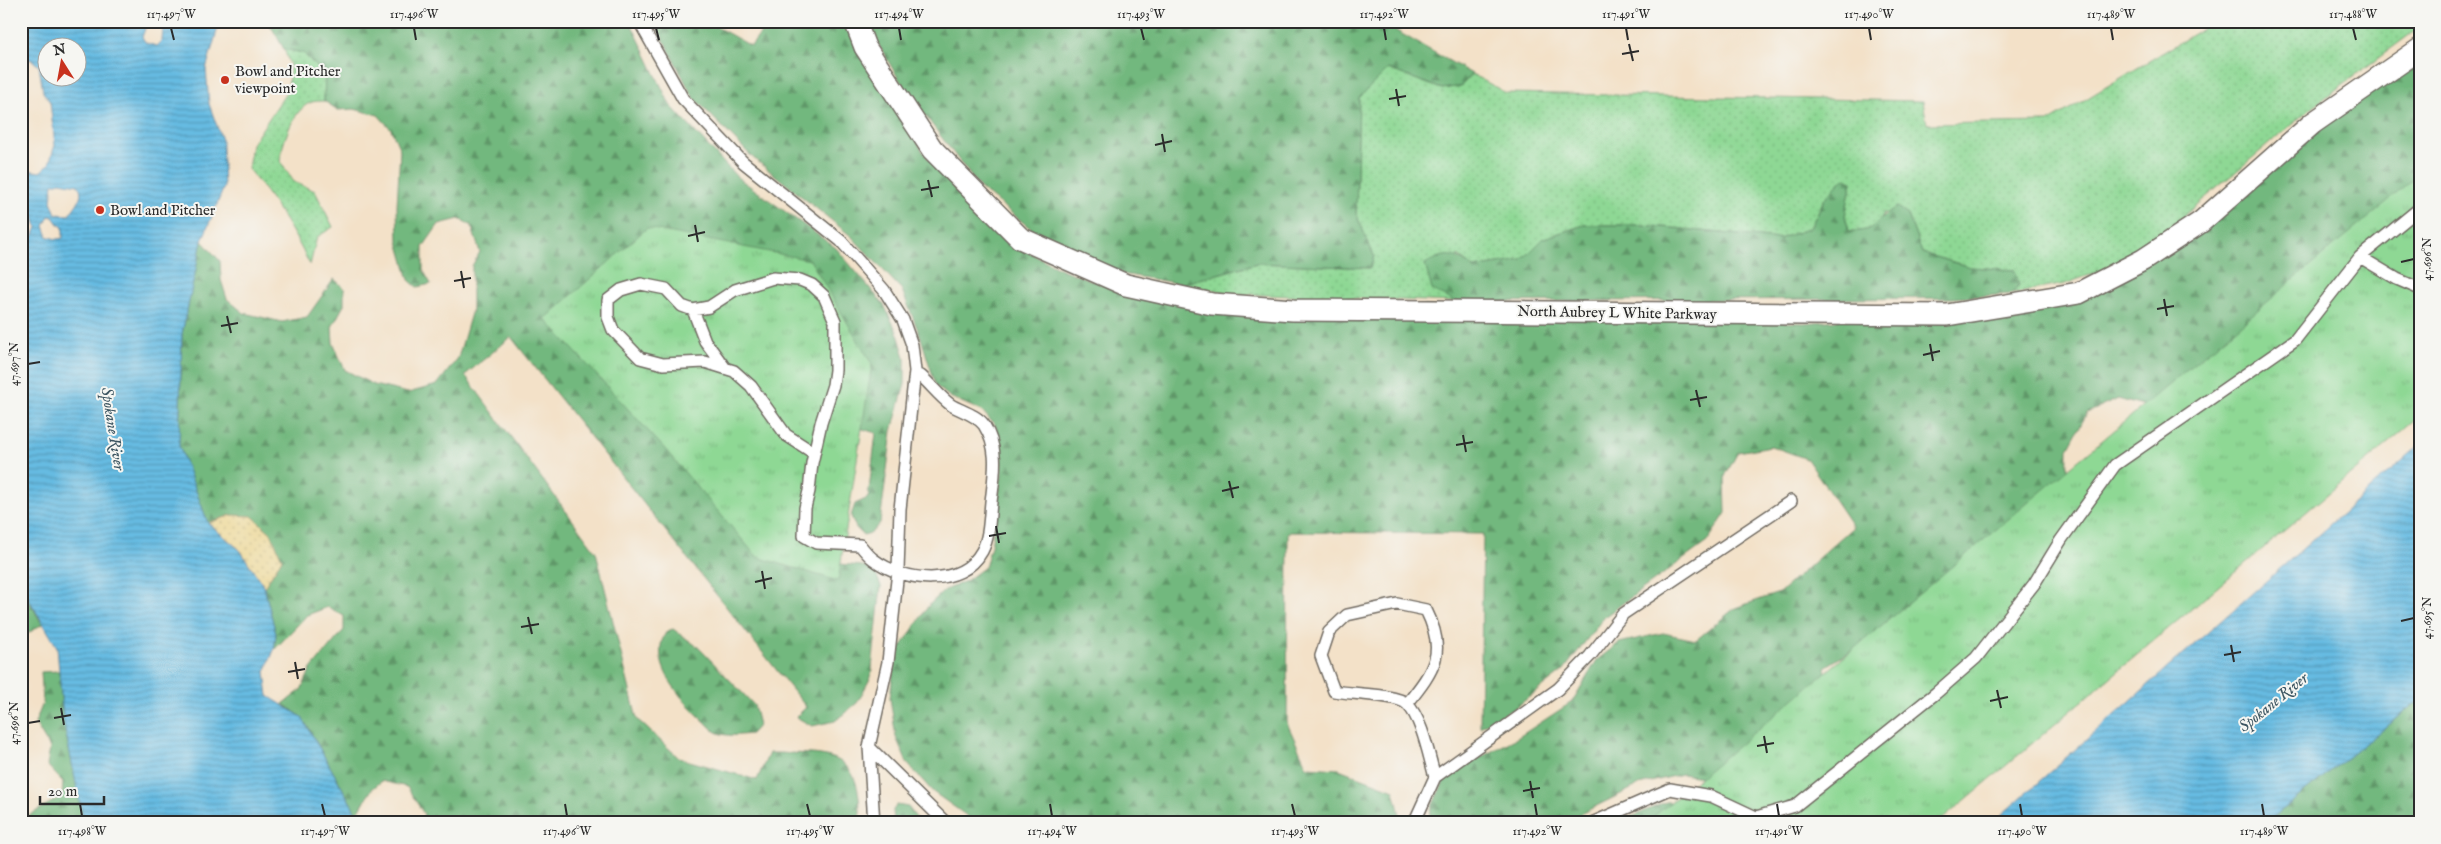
<svg xmlns="http://www.w3.org/2000/svg" width="2441" height="844" viewBox="0 0 2441 844" font-family="'IM FELL English',serif">
	<style>
		.grass { fill: url(#grass-dots); stroke: #5c8260 }
		.forest { fill: url(#forest-firs); stroke: #4e7254 }
		.sand { fill: url(#sand-dots); stroke: #8c8264 }
		.park { fill: url(#park-tufts); stroke: #5c8260 }
		.water { fill: url(#water-rules); stroke: #487386; fill-rule: evenodd }
		.lines { fill: none; stroke-linecap: round; stroke-linejoin: round }
		.service-casing { stroke: #716b62; stroke-width: 14 }
		.minor-casing { stroke: #716b62; stroke-width: 24 }
		.service { stroke: #fff; stroke-width: 11 }
		.minor { stroke: #fff; stroke-width: 21 }
		.ticks { fill: none; stroke: #2b2b2b; stroke-width: 2 }
		.poi-dot { fill: #c8321e; stroke: #f6f6f2; stroke-width: 2 }
		.labels { text-anchor: middle; dominant-baseline: central; stroke-width: 4; stroke-linejoin: round; paint-order: stroke }
		.poi-label { font-size: 15px; fill: #2b2b2b; stroke: #f6f6f2; text-anchor: start }
		.street-label { font-size: 15px; fill: #2b2b2b; stroke: #f6f6f2 }
		.water-label { font-size: 16px; font-style: italic; fill: #3d5662; stroke: #f6f6f2 }
		.neatline { fill: none; stroke: #2b2b2b; stroke-width: 2 }
		.ticks-label { font-size: 12px; text-anchor: middle; fill: #2b2b2b }
	</style>
	<defs>
		<pattern id="grass-dots" width="8" height="8" patternUnits="userSpaceOnUse" patternTransform="scale(1.25)"><rect width="8" height="8" fill="#8ed894"/><path d="M2 2h.1M6 6h.1" fill="none" stroke="#7bba80" stroke-width="1.8" stroke-linecap="round"/></pattern>
		<pattern id="forest-firs" width="22" height="20" patternUnits="userSpaceOnUse" patternTransform="scale(1.25)"><rect width="22" height="20" fill="#72b87e"/><path d="M5 1l3.5 6h-7zM16 11l3.5 6h-7z" fill="#5e9667"/></pattern>
		<pattern id="sand-dots" width="8" height="8" patternUnits="userSpaceOnUse" patternTransform="scale(1.25)"><rect width="8" height="8" fill="#eeda9e"/><path d="M2 2h.1M6 6h.1" fill="none" stroke="#cb8" stroke-width="1.8" stroke-linecap="round"/></pattern>
		<pattern id="park-tufts" width="24" height="20" patternUnits="userSpaceOnUse" patternTransform="scale(1.25)"><rect width="24" height="20" fill="#8ed894"/><path d="M3 7l-1-3M5 7V3M7 7l1-3M15 17l-1-3M17 17v-4M19 17l1-3" fill="none" stroke="#7bba80"/></pattern>
		<pattern id="water-rules" width="6" height="5" patternUnits="userSpaceOnUse" patternTransform="scale(1.25)"><rect width="6" height="5" fill="#66bbe2"/><path d="M0 2.5h6" fill="none" stroke="#5498b7"/></pattern>
	</defs>
	<rect width="100%" height="100%" fill="#f6f6f2"/>
	<filter id="ink" filterUnits="userSpaceOnUse"><feTurbulence type="fractalNoise" baseFrequency=".02" numOctaves="2"/><feDisplacementMap in="SourceGraphic" scale="10" xChannelSelector="R" yChannelSelector="G"/><feConvolveMatrix kernelMatrix="1 2 1 2 8 2 1 2 1" color-interpolation-filters="sRGB"/></filter>
	<filter id="wash" filterUnits="userSpaceOnUse"><feTurbulence type="fractalNoise" baseFrequency=".0096" numOctaves="4" result="noise"/><feDisplacementMap in="SourceGraphic" scale="20" xChannelSelector="R" yChannelSelector="G"/><feGaussianBlur stdDeviation="1.12" result="paint"/><feColorMatrix in="noise" values="0 0 0 0 0 0 0 0 0 0 0 0 0 0 0 0 0 1.4 0 .05"/><feComposite in="paint" operator="in"/></filter>
	<g filter="url(#wash)">
		<rect width="100%" height="100%" fill="#f3e1c8"/>
		<path class="grass" d="M2209,21H2420V27L2310,109L2159,237L2109,268L2065,284L2012,294L2014,270L1970,267L1922,253L1908,215L1884,213C1875,229 1867,232 1849,231L1845,216L1852,182L1825,198L1810,228L1779,239L1643,225H1584L1544,238L1522,260L1474,268L1458,256L1456,302L1236,294L1182,284L1257,263L1370,268L1374,256L1356,214L1359,98L1388,69L1442,89L1461,86L1472,74L1506,93L1923,101L1927,124L2048,122L2202,29Z
			M284,49L303,53L325,74L324,101C320,101 315,101 312,102C293,108 282,144 280,161L294,182L315,191L333,227L317,237L310,265C293,230 273,199 248,169L252,144L288,90L290,65Z"/>
		<path class="forest" d="M264,21H630L670,105L737,177L836,248L884,305L898,334L905,357V384L892,431L880,523L871,533L863,535L856,528L851,516L855,504L868,498L876,433L856,427L829,563L862,566L875,572L881,586L871,677L857,703L835,721L812,726L796,717L806,707L511,337L465,375L596,552L637,719L679,758L757,780L769,753C830,754 862,748 860,823H422L424,814L407,787L382,781L372,789L357,814L302,717L283,704L301,690L311,669L344,630V616L328,607L307,615L274,650L276,634L264,587L282,559L232,515L208,523L179,445L182,334L202,241L220,261L221,280L227,299L244,313L282,322L307,317L334,279L344,288V305L332,327L333,343L345,370L374,385L408,393L437,385L458,358L472,310V266L480,252L471,225L459,219L439,224L423,247V270L431,284L417,287L409,280L398,241L397,206L400,150L391,129L378,115L354,109L338,110L324,101L325,74L303,53L284,49L271,26Z
			M661,21H706L751,46L770,21H850L923,152L968,206L1017,246L1061,269L1125,293L1804,323L2080,298L2420,54V184L2164,412L2118,399L2087,413L2068,449L2067,503L1886,629L1825,667L1837,753L1709,778L1682,774L1639,785L1562,823H1428L1433,804L1447,775L1517,738L1572,702L1597,660L1619,643L1663,633L1696,640L1735,608L1779,593L1853,527L1807,459L1771,446L1738,452L1725,476L1726,513L1707,542L1604,617L1563,671L1515,708L1480,727L1483,534L1288,532L1287,723L1307,767L1339,769L1394,790L1402,823H977L933,792L907,763L896,737L890,698L895,656L929,605L945,590L966,581L985,567L991,546L1002,473L1001,447L995,425L982,411L950,397L936,386L921,338L902,290L851,236L751,156L693,97L658,29Z
			M868,21H1371L1393,29L1472,74L1461,86L1442,89L1388,69L1359,98L1356,214L1374,256L1370,268L1257,263L1182,284L1122,274L1040,236L979,187L903,86L878,44Z
			M1844,178L1852,181L1845,216L1849,231C1880,233 1874,218 1897,207L1908,215L1922,253L1970,267L2014,270L2019,285L2012,294L1953,298L1456,302L1432,290L1425,264C1447,251 1455,254 1474,268L1522,260L1544,238L1584,225H1643L1779,239L1810,228L1825,198Z
			M21,586L42,624L24,636L21,643Z
			M673,629L698,647L754,705L759,725L751,734C740,735 726,737 716,732C711,729 707,723 702,719C681,699 646,661 667,631Z
			M59,671L63,719L84,823H21V817L25,818L62,796L63,782L47,765L50,748L35,723L43,703L41,672Z
			M2420,699V823H2266Z
			M1666,802H1700L1738,823H1618Z
			M897,805L908,807L920,823H894L893,810Z"/>
		<path class="sand" d="M232,515L252,516L271,533L282,559L264,587L240,550L208,523Z"/>
		<path class="park" d="M2420,174V416L1938,823H1646Z
			M647,228L810,260L872,364L838,581L757,557L664,448L545,319Z"/>
		<path class="water" d="M21,21H151L146,26L142,37L146,43L157,46L162,41L163,27L161,21H225L217,31L206,69L209,104L222,140L224,187L202,241L182,334L179,445L208,523L240,550L264,587L276,634L274,650L265,672L268,696L302,717L362,823H84L63,719L57,647L21,586V258H24L37,227L33,214H21V169L40,172L49,164L55,145L50,102L43,92L39,66L32,60L22,58ZM48,48H78V78H48ZM60,182L78,185C86,196 75,206 69,215L56,214L51,201L53,184ZM49,216L53,217L58,224L63,227V238L57,239L48,237L44,226Z
			M2420,445V699L2266,823H1992Z"/>
	</g>
	<g filter="url(#ink)">
		<g class="lines">
			<g class="service-casing">
				<path id="service" d="M639,21L683,99L743,162L841,241L884,290L903,320L912,345L915,371L900,509L898,571L888,662L869,747L874,823
					M2360,257L2397,279L2420,289
					M693,310L705,341L725,368
					M814,453L786,435L751,386L734,371L705,362L663,364L640,358L613,330L608,317V300L621,290L641,284L666,289L682,306L693,310L709,307L735,290L773,278L800,280L812,285L824,296L835,321V370L833,385L821,423L812,463L809,491L805,508L804,536L816,543L860,545C864,550 868,555 873,559C903,582 961,589 982,551C991,534 989,512 992,494C995,469 998,447 984,425C977,415 961,411 951,405C940,397 931,385 921,376
					M1407,704C1435,669 1447,652 1426,610L1397,604L1347,615L1329,632L1321,656L1334,691C1349,694 1397,694 1407,704C1422,718 1429,757 1435,777
					M869,747L946,823
					M1414,823L1435,777L1558,689L1590,656L1623,614L1791,501
					M1592,823L1670,789L1711,796L1756,817L1795,806L1936,693L1976,658L2034,584L2061,540L2115,465L2295,340L2360,257L2420,208"/>
			</g>
			<g class="minor-casing">
				<path id="minor" d="M855,21L865,47L932,149L1020,238L1126,285L1212,304L1293,310L1947,315L2079,293L2143,260L2201,222L2313,123L2420,49"/>
			</g>
			<use href="#service" class="service"/>
			<use href="#minor" class="minor"/>
		</g>
	</g>
	<path class="ticks" d="M171,28L174,40M414,28L416,40M656,28L659,40M899,28L901,40M1141,28L1144,40M1384,28L1386,40M1626,28L1628,40M1869,28L1871,40M2111,28L2113,40M2353,28L2356,40M1629,44L1633,61M1622,54L1639,51M1396,89L1399,106M1389,99L1406,96M1162,134L1165,152M1155,145L1172,141M928,180L932,197M921,190L939,187M695,225L698,242M688,236L705,232M2401,262L2414,259M461,271L464,288M454,281L471,278M2164,299L2167,316M2157,309L2174,306M227,316L231,333M221,326L238,323M1930,344L1933,361M1923,355L1940,351M28,364L40,362M1696,390L1700,407M1690,400L1707,397M1463,435L1466,452M1456,445L1473,442M1229,481L1233,498M1222,491L1239,487M996,526L999,543M989,536L1006,533M762,571L765,589M755,582L772,578M528,617L532,634M2401,621L2414,618M521,627L539,624M2231,645L2234,662M2224,655L2241,652M295,662L298,679M288,672L305,669M1997,690L2001,708M1990,701L2008,697M61,708L64,725M54,718L71,715M28,723L40,721M1764,736L1767,753M1757,746L1774,743M1530,781L1533,798M1523,791L1540,788M80,804L82,816M322,804L325,816M565,804L567,816M807,804L810,816M1050,804L1052,816M1292,804L1295,816M1535,804L1537,816M1777,804L1779,816M2020,804L2022,816M2262,804L2264,816"/>
	<g class="poi-dot">
		<circle cx="225" cy="80" r="5"/>
		<circle cx="100" cy="210" r="5"/>
	</g>
	<g class="labels">
		<g class="poi-label">
			<text x="235" y="71">Bowl and Pitcher<tspan x="235" dy="17">viewpoint</tspan></text>
			<text x="110" y="210">Bowl and Pitcher</text>
		</g>
		<g class="street-label">
			<text transform="translate(1617 313) rotate(1)">North Aubrey L White Parkway</text>
		</g>
		<g class="water-label">
			<text transform="translate(112 429) rotate(81)">Spokane River</text>
			<text transform="translate(2274 703) rotate(-39)">Spokane River</text>
		</g>
	</g>
	<rect width="2441" height="844" fill="none" stroke="#f6f6f2" stroke-width="55"/>
	<g transform="translate(62 62) rotate(349)"><circle r="24" fill="#f6f6f2" stroke="#a5a5a2"/>
	<path d="M0-4L9 19L0 12L-9 19Z" fill="#c8321e"/>
	<text y="-8" font-size="14" font-weight="bold" text-anchor="middle" fill="#2b2b2b">N</text>
	</g>
	<path d="M40 796v8h64v-8" fill="none" stroke="#2b2b2b" stroke-width="2.5"/>
	<text x="48" y="796" font-size="15" fill="#2b2b2b" stroke="#f6f6f2" stroke-width="4" paint-order="stroke">20 m</text>
	<rect x="28" y="28" width="2386" height="788" class="neatline"/>
	<g class="ticks-label">
		<text x="171" y="18">117.497°W</text>
		<text x="414" y="18">117.496°W</text>
		<text x="656" y="18">117.495°W</text>
		<text x="899" y="18">117.494°W</text>
		<text x="1141" y="18">117.493°W</text>
		<text x="1384" y="18">117.492°W</text>
		<text x="1626" y="18">117.491°W</text>
		<text x="1869" y="18">117.490°W</text>
		<text x="2111" y="18">117.489°W</text>
		<text x="2353" y="18">117.488°W</text>
		<text transform="translate(2427 259) rotate(-90)" y="4">47.696°N</text>
		<text transform="translate(14 364) rotate(-90)" y="4">47.697°N</text>
		<text transform="translate(2427 618) rotate(-90)" y="4">47.695°N</text>
		<text transform="translate(14 723) rotate(-90)" y="4">47.696°N</text>
		<text x="82" y="835">117.498°W</text>
		<text x="325" y="835">117.497°W</text>
		<text x="567" y="835">117.496°W</text>
		<text x="810" y="835">117.495°W</text>
		<text x="1052" y="835">117.494°W</text>
		<text x="1295" y="835">117.493°W</text>
		<text x="1537" y="835">117.492°W</text>
		<text x="1779" y="835">117.491°W</text>
		<text x="2022" y="835">117.490°W</text>
		<text x="2264" y="835">117.489°W</text>
	</g>
</svg>
